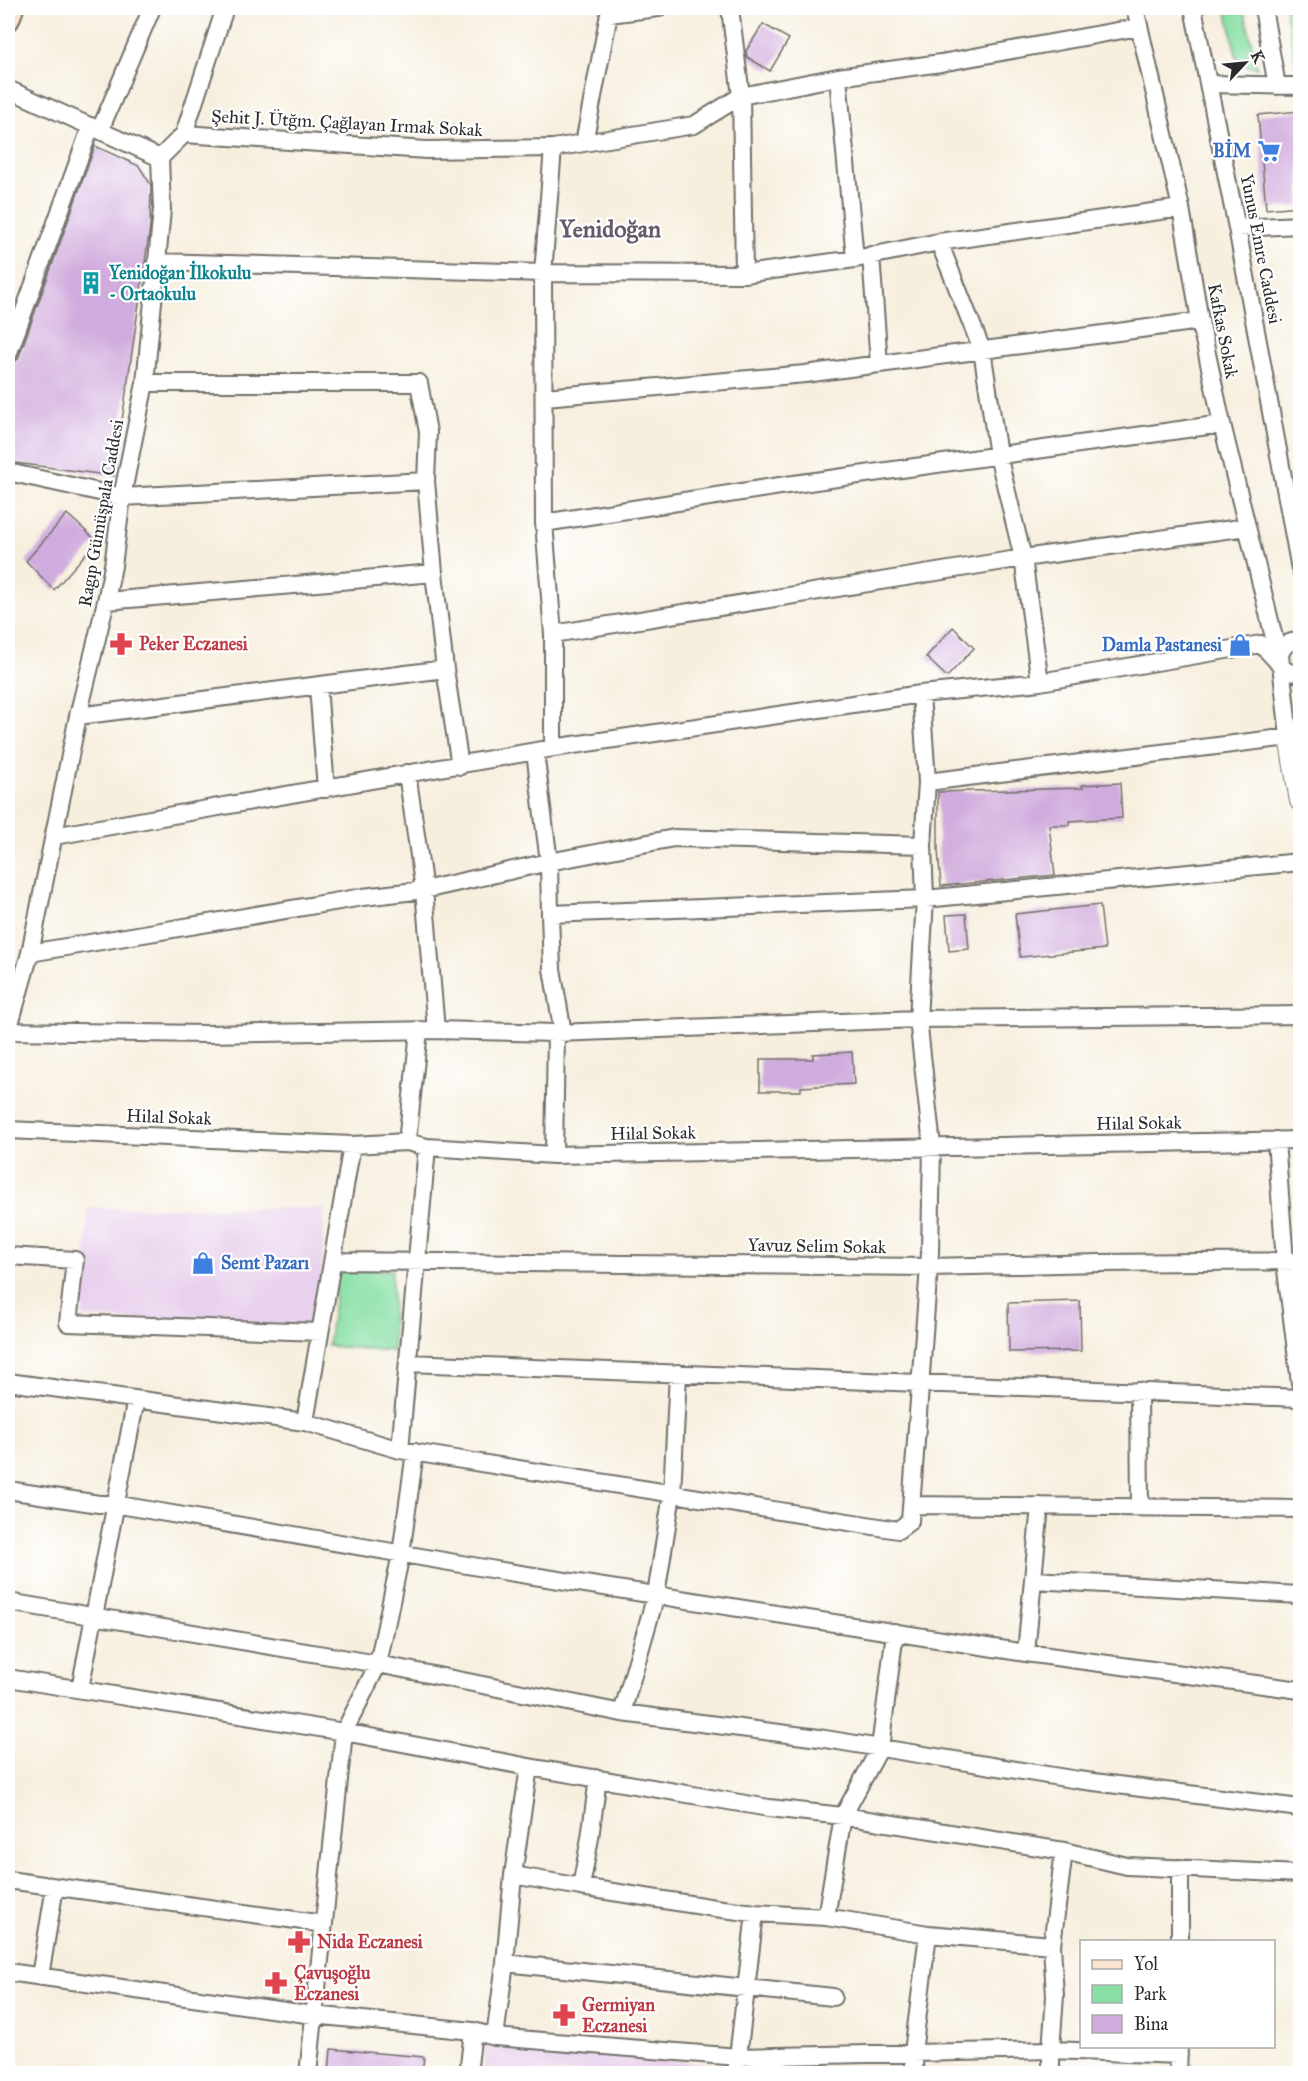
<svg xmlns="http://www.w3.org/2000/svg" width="1308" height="2081" viewBox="0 0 1308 2081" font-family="'IM FELL Great Primer',serif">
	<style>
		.built { fill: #e9d2ed }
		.green { fill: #87dfa4; stroke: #598568; stroke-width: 1.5 }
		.building { fill: #d0abdd }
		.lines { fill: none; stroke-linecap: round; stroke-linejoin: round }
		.minor-casing { stroke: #72706a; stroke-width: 20 }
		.tertiary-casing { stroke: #72706a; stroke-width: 22 }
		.secondary-casing { stroke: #72706a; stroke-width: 26 }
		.minor { stroke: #fff; stroke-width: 16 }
		.tertiary { stroke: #fff; stroke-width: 20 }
		.secondary { stroke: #fce5d0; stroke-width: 22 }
		.labels { text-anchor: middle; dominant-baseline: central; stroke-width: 4.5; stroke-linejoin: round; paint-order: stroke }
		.street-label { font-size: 18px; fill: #2b2b2b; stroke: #fff }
		.shop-label { font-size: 18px; font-weight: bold; fill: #366cbe; stroke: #fff; text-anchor: end }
		.culture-label { font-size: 18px; font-weight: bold; fill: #0d838f; stroke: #fff; text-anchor: start }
		.health-label { font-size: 18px; font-weight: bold; fill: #be3a42; stroke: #fff; text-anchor: start }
		.district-label { font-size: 24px; font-weight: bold; fill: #655869; stroke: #fff }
	</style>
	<rect width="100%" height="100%" fill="#fff"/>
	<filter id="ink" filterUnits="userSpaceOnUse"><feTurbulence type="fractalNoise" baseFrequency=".0167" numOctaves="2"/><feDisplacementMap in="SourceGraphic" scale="12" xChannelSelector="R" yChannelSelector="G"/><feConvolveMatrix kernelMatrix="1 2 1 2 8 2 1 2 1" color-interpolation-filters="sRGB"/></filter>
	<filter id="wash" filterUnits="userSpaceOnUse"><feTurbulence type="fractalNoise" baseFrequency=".008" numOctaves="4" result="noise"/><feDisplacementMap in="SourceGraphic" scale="24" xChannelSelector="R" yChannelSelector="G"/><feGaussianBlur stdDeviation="1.35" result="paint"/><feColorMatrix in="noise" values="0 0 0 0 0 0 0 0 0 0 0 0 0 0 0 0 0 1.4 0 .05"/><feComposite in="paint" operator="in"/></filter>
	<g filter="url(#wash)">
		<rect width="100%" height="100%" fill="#f7efde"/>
		<path class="built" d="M88,1208H324L320,1332L82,1317Z
			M486,2045L723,2065V2073H483Z"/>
		<path class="green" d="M1226,8H1244L1257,68L1238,64Z
			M1285,8H1300V74L1298,75Z
			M392,1270L393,1351L328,1346L338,1271Z"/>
		<g id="blocks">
			<path class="building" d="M763,24L789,39L770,71L747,57L746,51Z
				M1300,111V206L1266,209L1258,115Z
				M95,146L139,166L151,185L150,227L114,476L8,462V374L11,365L18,359Z
				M67,514L97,541L54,590L26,561Z
				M953,627L974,648L947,677L926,657Z
				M1120,783L1122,818L1069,821V825H1049L1055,875L941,886L938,850V792L1083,788L1082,785Z
				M1100,905L1105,949L1020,957L1015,914Z
				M966,914L969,949L949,951L946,915Z
				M852,1052L854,1084L801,1087V1091H760V1059H813V1054Z
				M1080,1301L1081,1351L1009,1352L1008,1303Z
				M331,2049L424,2057L422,2073H329Z"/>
		</g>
	</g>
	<g filter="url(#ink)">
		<use href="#blocks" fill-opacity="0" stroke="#72706a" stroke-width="1.5"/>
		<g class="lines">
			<g class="minor-casing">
				<path id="minor" d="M730,8L741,96L744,274
					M1135,8L1181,208L1200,321L1222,424L1280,662
					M1193,8L1237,228L1300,569
					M1263,8L1277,86
					M838,77L855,259
					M1209,84L1300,86
					M8,89L160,158
					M100,130L152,8
					M184,134L427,150L553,148L694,125L741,96L838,77L941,63L1139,27
					M584,143L609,14L658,8
					M553,148L543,273L544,523L553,634V748
					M1237,228L1300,225
					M939,242L982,350L998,455L1023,558L1040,682
					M871,255L879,364
					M156,262L543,273L744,274L855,259L939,242L1181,208
					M8,355L91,126
					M145,383H419L428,432L426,481L434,573L445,669L460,766
					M545,397L805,374L1200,321
					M8,472L122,497L426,481
					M544,523L780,486L1222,424
					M106,601L434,573
					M553,634L1023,558L1247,527
					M318,686L326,789
					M78,716L445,669
					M407,773L424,890L436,1030
					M927,782L1289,737L1280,655C1283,644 1290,641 1300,641
					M54,836L553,748L921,694L1040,682L1261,644L1287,672L1300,673
					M923,845L674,838L549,862L550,914L925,899L1300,862
					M550,914L552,969L563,1033
					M30,953L363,897L424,890L549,862L535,752
					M8,1031L206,1034L436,1030L556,1033L918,1019L1300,1015
					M8,1031L30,953L78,716L106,601L113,566L122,497L145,383L162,210L160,158L184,134L225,8
					M8,1130L352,1145L407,1142L427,1147L554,1155L1300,1140
					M1276,1140L1285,1262L1300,1383
					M407,1142L419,1031
					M554,1155L556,1033
					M8,1256L75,1260L68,1323L320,1332
					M333,1261L929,1267L1100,1263L1300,1261
					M408,1363L1300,1398
					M8,1382L305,1422L400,1450L898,1530L910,1521L930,1253L932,1146L918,1019L925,899L923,845L927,782L921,694
					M1139,1391L1140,1507
					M305,1422L352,1145
					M400,1450L427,1147
					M8,1490L99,1504H114L496,1570L1026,1653L1300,1690
					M911,1505L1300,1509
					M1033,1580L1300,1595
					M8,1602L378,1664L622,1713L819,1738L1078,1780L1300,1808
					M1026,1653L1040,1506
					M8,1678L344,1732L529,1767L769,1808L843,1816L1064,1851L1127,1866L1300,1874
					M80,1689L136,1399
					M622,1713L656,1595L672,1494L678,1373
					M598,1778L590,1838L581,1887L715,1908L755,1913L826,1917L928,1934L1052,1945
					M513,1875L581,1887
					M8,1880L324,1924
					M826,1917L843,1816L880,1748L895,1632
					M1180,1942V1868
					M505,1963L833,1997
					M8,1972L313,2015L473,2031L495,2037L738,2057L1051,2050L1179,2055
					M40,1976L55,1887
					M495,2037L505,1963L513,1875L529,1767
					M308,2074L344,1732L378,1664L401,1554L415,1452
					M468,2074L473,2031
					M736,2074L755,1913
					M915,2074L913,2052L928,1934
					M1051,2074V2050L1055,1996L1052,1945L1064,1851
					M1178,2074L1179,2046"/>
			</g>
			<g class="tertiary-casing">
				<path id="tertiary" d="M1289,737L1300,801"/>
			</g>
			<g class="secondary-casing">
				<path id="secondary" d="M8,19L12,8"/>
			</g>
			<use href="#minor" class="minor"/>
			<use href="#tertiary" class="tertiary"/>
			<use href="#secondary" class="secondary"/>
		</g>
	</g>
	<defs>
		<g id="supermarket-bare" transform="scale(1.8)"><path d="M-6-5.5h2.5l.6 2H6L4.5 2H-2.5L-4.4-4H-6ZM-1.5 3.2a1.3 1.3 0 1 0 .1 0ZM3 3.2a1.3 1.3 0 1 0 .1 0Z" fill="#3f7fe0" stroke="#fff" stroke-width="2.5" paint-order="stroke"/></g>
		<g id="building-bare" transform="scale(1.8)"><path d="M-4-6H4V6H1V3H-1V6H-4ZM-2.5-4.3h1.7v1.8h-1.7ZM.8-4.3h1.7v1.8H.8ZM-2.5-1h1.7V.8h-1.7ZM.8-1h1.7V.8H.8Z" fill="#0f9aa8" stroke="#fff" stroke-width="2.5" paint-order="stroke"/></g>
		<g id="pharmacy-bare" transform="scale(1.8)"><path d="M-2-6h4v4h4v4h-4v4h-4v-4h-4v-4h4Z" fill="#e0444e" stroke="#fff" stroke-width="2.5" paint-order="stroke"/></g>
		<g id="shop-bare" transform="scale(1.8)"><path d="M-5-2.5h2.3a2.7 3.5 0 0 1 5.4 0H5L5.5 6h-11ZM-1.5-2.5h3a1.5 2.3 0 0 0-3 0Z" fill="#3f7fe0" stroke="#fff" stroke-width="2.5" paint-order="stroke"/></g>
	</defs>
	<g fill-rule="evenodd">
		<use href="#supermarket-bare" x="1269" y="151"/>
		<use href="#building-bare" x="91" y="283"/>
		<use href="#pharmacy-bare" x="121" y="644"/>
		<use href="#shop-bare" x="1240" y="645"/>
		<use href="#shop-bare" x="203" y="1263"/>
		<use href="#pharmacy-bare" x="299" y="1942"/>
		<use href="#pharmacy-bare" x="276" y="1983"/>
		<use href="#pharmacy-bare" x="564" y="2015"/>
	</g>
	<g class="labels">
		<g class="street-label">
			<text transform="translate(347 123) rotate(3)">Şehit J. Ütğm. Çağlayan Irmak Sokak</text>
			<text transform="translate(1261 249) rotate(79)">Yunus Emre Caddesi</text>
			<text transform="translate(1223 331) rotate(79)">Kafkas Sokak</text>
			<text transform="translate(101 513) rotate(-80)">Ragıp Gümüşpala Caddesi</text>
			<text transform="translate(169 1117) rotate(2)">Hilal Sokak</text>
			<text transform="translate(1139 1123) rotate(-1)">Hilal Sokak</text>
			<text transform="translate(653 1133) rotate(-1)">Hilal Sokak</text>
			<text transform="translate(817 1246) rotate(1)">Yavuz Selim Sokak</text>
		</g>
		<g class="shop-label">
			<text x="1251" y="151">BİM</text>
			<text x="1222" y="645">Damla Pastanesi</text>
			<text x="221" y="1263" text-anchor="start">Semt Pazarı</text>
		</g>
		<g class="culture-label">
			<text x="109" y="273">Yenidoğan İlkokulu<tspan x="109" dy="21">- Ortaokulu</tspan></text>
		</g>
		<g class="health-label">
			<text x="139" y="644">Peker Eczanesi</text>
			<text x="317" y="1942">Nida Eczanesi</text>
			<text x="294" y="1973">Çavuşoğlu<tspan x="294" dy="21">Eczanesi</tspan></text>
			<text x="582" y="2005">Germiyan<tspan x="582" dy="21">Eczanesi</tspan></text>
		</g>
		<g class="district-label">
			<text x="610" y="229">Yenidoğan</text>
		</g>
	</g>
	<rect width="1308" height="2081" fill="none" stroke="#fff" stroke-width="30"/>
	<rect x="1080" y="1940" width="195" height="108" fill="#ffffff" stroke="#aaaaaa" stroke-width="1.5"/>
	<rect x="1092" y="1960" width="30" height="9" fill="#fce5d0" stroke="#aaaaaa" stroke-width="1.5"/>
	<text x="1134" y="1970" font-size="18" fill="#2b2b2b">Yol</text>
	<rect x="1092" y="1985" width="30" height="18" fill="#87dfa4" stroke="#aaaaaa" stroke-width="1.5"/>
	<text x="1134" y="2000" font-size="18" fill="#2b2b2b">Park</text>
	<rect x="1092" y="2015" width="30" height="18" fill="#d0abdd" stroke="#aaaaaa" stroke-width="1.5"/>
	<text x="1134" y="2030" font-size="18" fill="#2b2b2b">Bina</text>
	<g transform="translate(1245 63) rotate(64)" stroke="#ffffff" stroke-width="4.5" paint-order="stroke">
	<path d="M0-4.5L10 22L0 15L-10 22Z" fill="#2b2b2b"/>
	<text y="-9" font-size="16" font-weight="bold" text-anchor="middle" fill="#2b2b2b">K</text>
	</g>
</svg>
